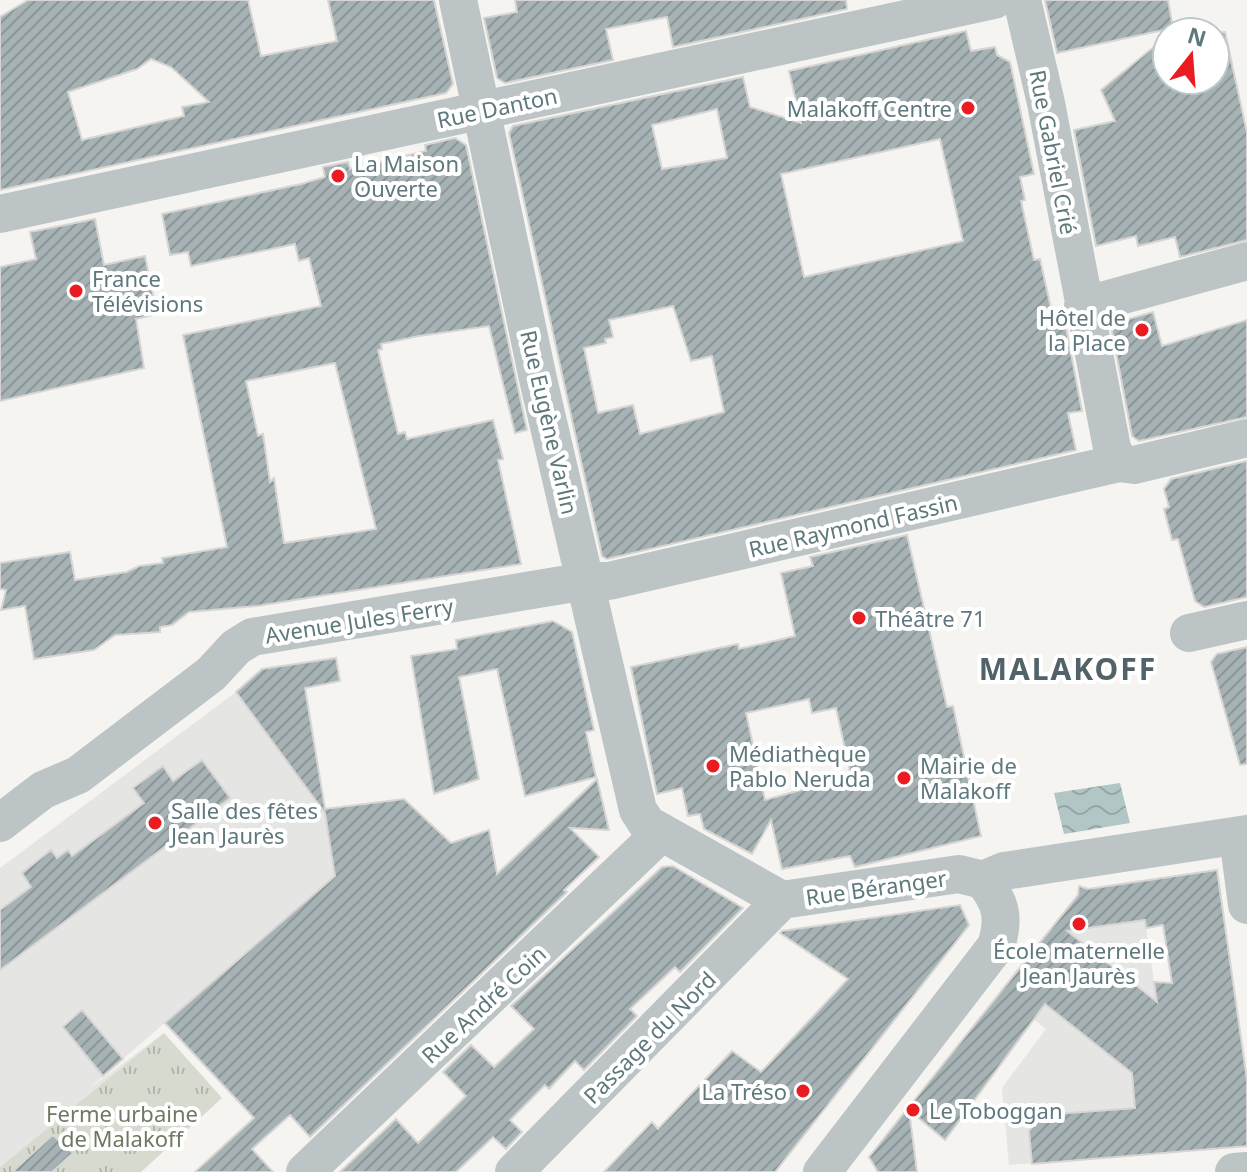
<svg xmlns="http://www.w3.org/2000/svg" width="1247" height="1172" viewBox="0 0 1247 1172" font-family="'Noto Sans',sans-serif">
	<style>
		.built { fill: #e5e5e4 }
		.grass { fill: url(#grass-tufts) }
		.water { fill: url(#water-waves) }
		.building { fill: url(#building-hatch); stroke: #d6d5d3; stroke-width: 2; fill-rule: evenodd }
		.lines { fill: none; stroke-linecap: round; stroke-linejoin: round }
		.minor { stroke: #bdc4c6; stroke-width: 38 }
		.poi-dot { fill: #ea1c21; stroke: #fff; stroke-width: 3 }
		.labels { text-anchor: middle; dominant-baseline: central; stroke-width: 8; stroke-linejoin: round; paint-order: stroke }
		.street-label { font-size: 22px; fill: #5e787d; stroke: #fff }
		.poi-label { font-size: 22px; fill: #5e787d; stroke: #fff; text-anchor: start }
		.park-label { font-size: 22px; fill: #6d7a61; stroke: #fff }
		.district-label { font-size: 30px; font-weight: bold; letter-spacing: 2px; fill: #516368; stroke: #fff }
	</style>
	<defs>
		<pattern id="grass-tufts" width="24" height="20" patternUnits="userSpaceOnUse" patternTransform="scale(2)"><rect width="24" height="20" fill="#d6dacf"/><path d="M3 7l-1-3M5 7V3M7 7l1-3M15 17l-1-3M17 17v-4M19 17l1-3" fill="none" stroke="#b1b6ad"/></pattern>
		<pattern id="water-waves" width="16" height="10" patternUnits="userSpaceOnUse" patternTransform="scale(2)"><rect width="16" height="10" fill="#b3c6c6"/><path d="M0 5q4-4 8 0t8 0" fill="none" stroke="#95a6a6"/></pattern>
		<pattern id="building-hatch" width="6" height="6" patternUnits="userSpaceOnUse" patternTransform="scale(2)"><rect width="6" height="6" fill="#a6b2b4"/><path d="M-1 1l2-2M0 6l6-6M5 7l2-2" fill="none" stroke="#8a9698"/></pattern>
	</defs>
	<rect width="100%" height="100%" fill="#f5f4f0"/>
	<path class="built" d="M236,692L325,808L335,876L87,1090L164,1033L0,1167V868Z
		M1139,880L1179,1152L1009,1165L1002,1088L1046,1029L999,992L1080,891Z"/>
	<path class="grass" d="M164,1033L222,1098L141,1172H0V1167Z"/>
	<path class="water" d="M1120,783L1130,823L1064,834L1054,793Z"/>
	<path class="building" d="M28,0H248L261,56L337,41L328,0H434L453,84L446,93L0,190V17ZM151,59L171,67L209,102L182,107L184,116L82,140L68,92L137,69Z
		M515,0H846L847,9L673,47L667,17L606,29L613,60L505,83L497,78L484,18L517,12Z
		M1045,0H1168L1173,28L1057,53Z
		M966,31L971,51L995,47L997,55L1010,62L1034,174L1020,177L1025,200L1021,201L1034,260L1040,259L1052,313L1062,311L1064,317L1082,411L1068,413L1076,450L607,559L602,556L509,133L513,126L743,77L750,107L801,123L789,71ZM717,109L727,158L662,169L652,125ZM940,139L963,241L804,277L781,174ZM673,306L691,361L712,356L724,412L640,434L633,405L598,413L584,348L606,343L605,339L613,337L609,320Z
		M1225,32L1247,133V240L1180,257L1175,237L1138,246L1136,236L1096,246L1074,130L1115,121L1101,90L1167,36V80H1215V33Z
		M455,138L466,145L527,430L515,433L489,326L419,336L381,344L382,349L378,350L398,434L405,432L407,439L493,420L503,459L498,460L521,564L257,606L189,612L172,625L160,627V632L115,635L94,650L34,659L25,606L1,610L6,590L0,589V563L70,552L75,580L127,572L139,566L163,563L162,558L227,547L183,335L321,306L309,258L299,261L295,244L191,266L188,252L170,255L162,214L301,184L325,177L323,167L348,162L350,169L426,151L425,145ZM335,363L376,529L284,543L274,478L270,482L263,434L258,436L246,381Z
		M95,219L104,265L145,256L157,314L136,319L144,368L0,401V267L36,259L30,232Z
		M1153,312L1162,346L1247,320V417L1139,441L1132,436L1112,331L1118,322Z
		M1247,461V597L1204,607L1195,601L1178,539L1172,540L1164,509L1169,507L1164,489L1171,479Z
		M907,535L947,707L953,706L981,836L855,867L850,856L782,869L771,820L752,854L704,829L700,814L688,816L682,788L657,794L631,667L738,644L739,649L795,636L781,573L813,566L810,557ZM809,699L812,713L836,708L851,776L765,800L746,713Z
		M553,621L572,632L594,730L586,732L596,777L525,796L497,669L459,677L479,779L434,794L411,656L457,649L456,640Z
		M1247,647V764L1240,765L1211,662L1217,654Z
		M336,658L340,681L305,688L325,809L404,799L451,843L489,830L497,874L597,779L609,830L570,828L599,857L564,890L567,892L310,1137L290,1115L252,1149L273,1172H195L254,1118L165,1023L335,876L325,813L236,692L262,669Z
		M202,760L230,798L0,970V910L31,887L22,873L51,850L57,858L68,850L72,856L144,803L133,788L163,766L173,781Z
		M673,866L743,908L680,972L675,967L630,1009L637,1016L584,1070L575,1061L549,1089L545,1085L510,1120L522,1132L506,1149L493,1137L456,1172H340L396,1119L418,1143L466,1096L443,1072L471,1045L494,1067L534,1029L511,1006L662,867Z
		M1217,870L1247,1080V1146L1032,1164L1029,1131L1042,1115L1135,1108L1132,1073L1045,1004L945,1140L909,1110L917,1172H878L869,1157L1078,895L1079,886L1088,889ZM1145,920L1146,928L1163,925L1172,983L1154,982L1157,1002L1067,931Z
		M960,905L969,925L775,1172H604L652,1122L658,1129L732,1051L761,1072L848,979L780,933L782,931Z
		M82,1010L123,1059L103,1076L63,1027Z
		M53,1135L73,1153L52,1172H12Z"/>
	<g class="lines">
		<path class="minor" d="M458,0L538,379L638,810L647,824L782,900L959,874L983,880L1004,871L1247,834
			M1022,0L1046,103L1112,448L1119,463L1134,465L1247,438
			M0,214L994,0
			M1083,306L1247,261
			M1189,633L1247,620
			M0,823L43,790L78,775L211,674L236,647L252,637L586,581H609L1119,463
			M1238,836L1247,905
			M305,1172L660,834
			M514,1172L782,900
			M822,1172L996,946C1005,918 1001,902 983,880
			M1234,1172L1247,1171"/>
	</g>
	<g class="poi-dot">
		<circle cx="968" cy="108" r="8"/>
		<circle cx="338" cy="176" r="8"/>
		<circle cx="76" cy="291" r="8"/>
		<circle cx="1142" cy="330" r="8"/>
		<circle cx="859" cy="618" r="8"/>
		<circle cx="713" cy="766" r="8"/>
		<circle cx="904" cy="778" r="8"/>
		<circle cx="155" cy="823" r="8"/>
		<circle cx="1079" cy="924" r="8"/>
		<circle cx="803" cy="1091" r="8"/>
		<circle cx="913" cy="1110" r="8"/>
	</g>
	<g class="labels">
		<g class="street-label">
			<text transform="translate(497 107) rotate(-12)">Rue Danton</text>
			<text transform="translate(1054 152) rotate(79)">Rue Gabriel Crié</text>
			<text transform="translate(550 422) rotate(77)">Rue Eugène Varlin</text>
			<text transform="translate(853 525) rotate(-13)">Rue Raymond Fassin</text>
			<text transform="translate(359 620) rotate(-9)">Avenue Jules Ferry</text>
			<text transform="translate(876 887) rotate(-8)">Rue Béranger</text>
			<text transform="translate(483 1004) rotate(-43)">Rue André Coin</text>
			<text transform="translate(649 1037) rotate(-45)">Passage du Nord</text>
		</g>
		<g class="poi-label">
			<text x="952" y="108" text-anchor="end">Malakoff Centre</text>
			<text x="354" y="163">La Maison<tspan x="354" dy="25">Ouverte</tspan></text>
			<text x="92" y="278">France<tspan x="92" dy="25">Télévisions</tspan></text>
			<text x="1126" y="317" text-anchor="end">Hôtel de<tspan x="1126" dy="25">la Place</tspan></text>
			<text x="875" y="618">Théâtre 71</text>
			<text x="729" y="753">Médiathèque<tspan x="729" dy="25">Pablo Neruda</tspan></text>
			<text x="920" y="765">Mairie de<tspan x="920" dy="25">Malakoff</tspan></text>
			<text x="171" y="810">Salle des fêtes<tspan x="171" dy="25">Jean Jaurès</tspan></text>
			<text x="1079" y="950" text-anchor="middle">École maternelle<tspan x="1079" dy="25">Jean Jaurès</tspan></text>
			<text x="787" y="1091" text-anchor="end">La Tréso</text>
			<text x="929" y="1110">Le Toboggan</text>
		</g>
		<g class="park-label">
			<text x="122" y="1113">Ferme urbaine<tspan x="122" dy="25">de Malakoff</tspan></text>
		</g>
		<g class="district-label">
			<text x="1068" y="668">MALAKOFF</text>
		</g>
	</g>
	<g transform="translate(1191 56) rotate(17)"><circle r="38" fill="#ffffff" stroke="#bfc9cb" stroke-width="2"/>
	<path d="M0-6L14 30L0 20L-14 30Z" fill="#ea1c21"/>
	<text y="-12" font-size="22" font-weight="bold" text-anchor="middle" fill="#5e787d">N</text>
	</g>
</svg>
